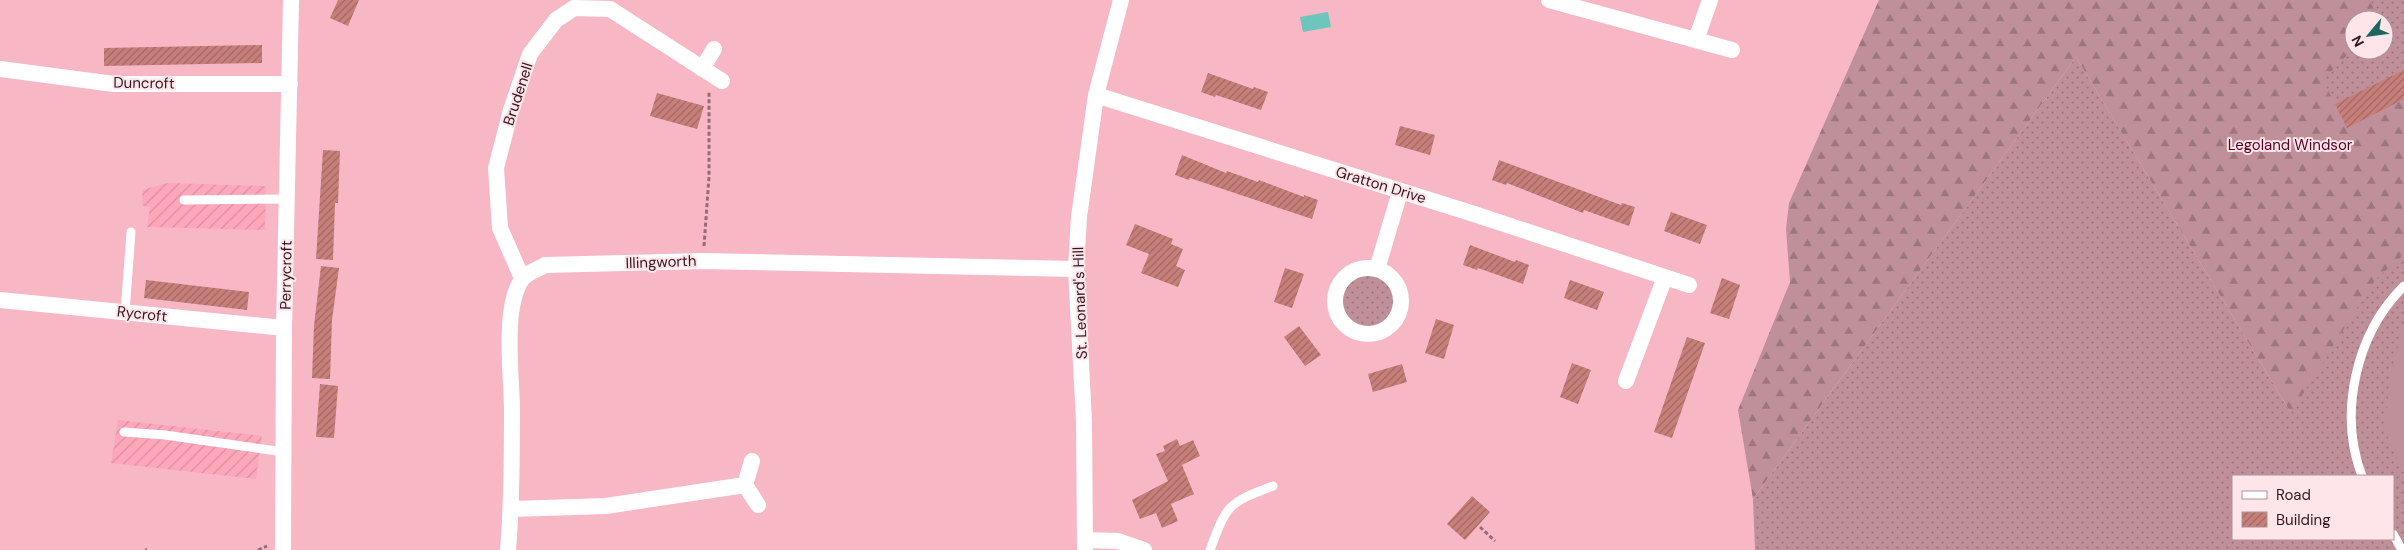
<svg xmlns="http://www.w3.org/2000/svg" width="2404" height="550" viewBox="0 0 2404 550" font-family="'DM Sans',sans-serif">
	<style>
		.industrial { fill: url(#industrial-furrows) }
		.grass { fill: url(#grass-dots); fill-rule: evenodd }
		.forest { fill: url(#forest-firs) }
		.garden { fill: #c0909a }
		.water { fill: #6cc6bb }
		.building { fill: url(#building-hatch) }
		.lines { fill: none; stroke-linecap: round; stroke-linejoin: round }
		.path { stroke: #996a75; stroke-width: 3; stroke-dasharray: 4 2.5; stroke-linecap: butt }
		.lane { stroke: #fff; stroke-width: 9 }
		.street { stroke: #fff; stroke-width: 16 }
		.labels { text-anchor: middle; dominant-baseline: central; stroke-width: 4; stroke-linejoin: round; paint-order: stroke }
		.street-label { font-size: 15px; fill: #35171f; stroke: #fee5e9 }
		.park-label { font-size: 15px; fill: #590125; stroke: #fee5e9 }
	</style>
	<defs>
		<pattern id="industrial-furrows" width="10" height="10" patternUnits="userSpaceOnUse" patternTransform="scale(1.25)"><rect width="10" height="10" fill="#fea7bb"/><path d="M-1 1l2-2M0 10L10 0M9 11l2-2" fill="none" stroke="#da8fa0"/></pattern>
		<pattern id="grass-dots" width="8" height="8" patternUnits="userSpaceOnUse" patternTransform="scale(1.25)"><rect width="8" height="8" fill="#c0909a"/><path d="M2 2h.1M6 6h.1" fill="none" stroke="#9d757d" stroke-width="1.8" stroke-linecap="round"/></pattern>
		<pattern id="forest-firs" width="22" height="20" patternUnits="userSpaceOnUse" patternTransform="scale(1.25)"><rect width="22" height="20" fill="#c0909a"/><path d="M5 1l3.5 6h-7zM16 11l3.5 6h-7z" fill="#9d757d"/></pattern>
		<pattern id="building-hatch" width="6" height="6" patternUnits="userSpaceOnUse" patternTransform="scale(1.25)"><rect width="6" height="6" fill="#c67f79"/><path d="M-1 1l2-2M0 6l6-6M5 7l2-2" fill="none" stroke="#a26763"/></pattern>
	</defs>
	<rect width="100%" height="100%" fill="#f7b7c5"/>
	<path class="industrial" d="M167,183L266,186L265,230L147,227L150,207L143,206L142,190Z
		M118,420L262,436L256,479L111,463Z"/>
	<path class="grass" d="M2105,0H2404V550H1755L1753,499L2076,57L2291,413ZM2354,20H2384V50H2354ZM2233,476H2393V539H2233Z
		M1342 301a26 26 0 1 1 52 0a26 26 0 1 1-52 0Z"/>
	<path class="forest" d="M1879,0H2369L2380,20H2354V48L2323,80L2347,128L2404,99V254L2374,281L2291,413L2076,57L1753,499L1738,410L1790,282L1786,229L1789,203Z"/>
	<path class="garden" d="M2402,331H2404V473L2385,431L2390,377Z"/>
	<path class="water" d="M1328,12L1331,27L1303,32L1300,17Z"/>
	<path class="building" d="M338,0H359L348,26L330,18Z
		M262,45V63L104,66V48Z
		M2404,70V99L2347,128L2335,104Z
		M1208,73L1253,89L1254,87L1268,92L1261,110L1216,95L1215,97L1201,92Z
		M657,93L704,106L697,129L650,116Z
		M1400,126L1435,135L1430,155L1395,145Z
		M323,150L340,151L338,203H335L333,260L316,259Z
		M1182,155L1226,173L1227,171L1258,182L1259,180L1304,197V195L1318,200L1312,219L1190,178L1189,180L1175,175Z
		M1499,160L1621,205L1622,203L1635,207L1629,226L1584,210L1583,213L1507,183L1506,185L1492,180Z
		M1671,212L1707,225L1700,244L1664,231Z
		M1135,224L1173,239L1171,244L1183,249L1176,266L1185,270L1178,287L1141,273L1149,254L1126,245Z
		M1470,245L1515,262L1516,260L1529,265L1523,284L1478,268L1477,270L1463,265Z
		M321,266L339,268L332,320L330,379L312,378L314,326Z
		M1285,268L1304,274L1292,308L1274,302Z
		M1722,278L1740,285L1729,319L1710,313Z
		M146,280L249,292L247,310L144,298Z
		M1570,280L1604,292L1597,310L1564,298Z
		M1436,319L1454,325L1444,359L1425,353Z
		M1299,326L1321,355L1305,366L1284,337Z
		M1687,337L1705,343L1672,438L1654,432Z
		M1572,363L1591,370L1578,404L1560,397Z
		M1402,364L1407,382L1373,392L1368,374Z
		M320,384L338,386L334,438L316,437Z
		M1177,439L1180,446L1193,440L1200,456L1182,465L1194,494L1171,504L1178,521L1162,528L1156,513L1140,519L1132,500L1168,481L1156,454L1165,451L1163,446Z
		M1472,496L1490,512L1465,540L1447,524Z"/>
	<g class="lines">
		<path class="path" d="M704,246L709,177V92
			M1480,527L1495,541
			M145,550H147
			M258,550L267,546"/>
		<path class="lane" d="M184,200L287,199
			M125,312L131,232
			M124,432L165,435L284,452
			M2362,476C2338,413 2356,333 2404,286
			M2393,534L2402,550
			M1210,550C1227,504 1228,503 1273,486"/>
		<path class="street" d="M1549,0L1732,50
			M1696,40L1710,0
			M0,69L114,84H290
			M702,69L714,49
			M1096,95L1474,214L1689,285
			M1335 301a33 33 0 1 1 66 0a33 33 0 1 1-66 0Z
			M1377,269L1400,192
			M522,278L500,228L496,168L511,110L530,54L556,20L574,8L610,9L722,81
			M0,300L284,328
			M1626,381L1665,277
			M752,461L745,485L758,505
			M512,509L606,506L745,485
			M1085,540L1118,541L1144,550
			M283,550L284,328L291,0
			M508,550C512,504 512,458 512,412C512,377 502,308 522,279C526,273 539,269 545,265L703,261L1076,269
			M1085,550L1084,421L1076,269L1079,217L1096,95L1121,0"/>
	</g>
	<g class="labels">
		<g class="street-label">
			<text transform="translate(144 83) rotate(1)">Duncroft</text>
			<text transform="translate(518 94) rotate(-72)">Brudenell</text>
			<text transform="translate(1381 185) rotate(17)">Gratton Drive</text>
			<text transform="translate(661 262) rotate(-2)">Illingworth</text>
			<text transform="translate(286 275) rotate(-89)">Perrycroft</text>
			<text transform="translate(1080 303) rotate(-92)">St. Leonard's Hill</text>
			<text transform="translate(142 314) rotate(6)">Rycroft</text>
		</g>
		<g class="park-label">
			<text x="2290" y="145">Legoland Windsor</text>
		</g>
	</g>
	<rect x="2232" y="475" width="162" height="65" fill="#fee5e9" stroke="#ae9398"/>
	<rect x="2242" y="491" width="25" height="8" fill="#ffffff" stroke="#ae9398"/>
	<text x="2276" y="500" font-size="15" fill="#35171f">Road</text>
	<rect x="2242" y="512" width="25" height="15" fill="url(#building-hatch)" stroke="#ae9398"/>
	<text x="2276" y="525" font-size="15" fill="#35171f">Building</text>
	<g transform="translate(2369 35) rotate(241)"><circle r="24" fill="#fee5e9" stroke="#ae9398"/>
	<path d="M0-4L9 19L0 12L-9 19Z" fill="#1c665f"/>
	<text y="-8" font-size="14" font-weight="bold" text-anchor="middle" fill="#35171f">N</text>
	</g>
</svg>
